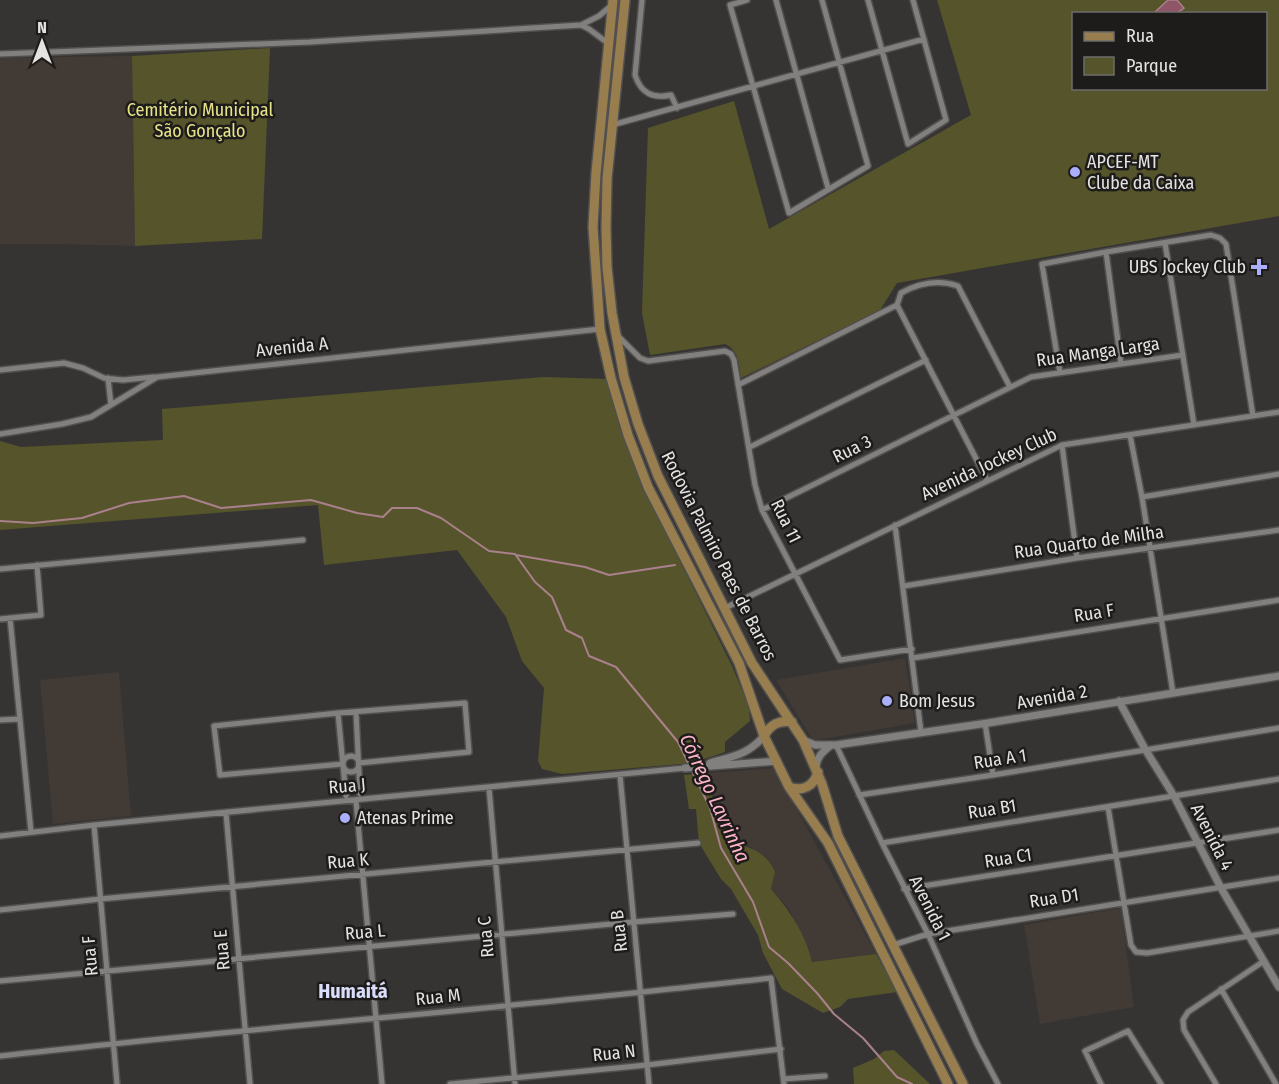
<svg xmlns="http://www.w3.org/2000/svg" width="1279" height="1084" viewBox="0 0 1279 1084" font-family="'Fira Sans Condensed',sans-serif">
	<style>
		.built { fill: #423a35 }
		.green { fill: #56542b; fill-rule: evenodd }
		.water { fill: #905567; stroke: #a9808c; stroke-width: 1.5 }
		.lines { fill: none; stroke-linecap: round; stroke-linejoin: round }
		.stream { stroke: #a9808c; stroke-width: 2 }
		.minor-casing { stroke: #51504f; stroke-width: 8 }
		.tertiary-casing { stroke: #51504f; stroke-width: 10 }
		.primary-casing { stroke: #51504f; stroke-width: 12 }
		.minor { stroke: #82807e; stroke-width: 5 }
		.tertiary { stroke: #82807e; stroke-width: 7 }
		.primary { stroke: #987e4f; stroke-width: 9 }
		.poi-dot { fill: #abaffb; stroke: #1d1c1b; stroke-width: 2 }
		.labels { text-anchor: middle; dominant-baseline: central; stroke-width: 5; stroke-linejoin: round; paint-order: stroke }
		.park-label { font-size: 18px; fill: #e7e389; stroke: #1d1c1b }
		.poi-label { font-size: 18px; fill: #e4e3e2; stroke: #1d1c1b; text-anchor: start }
		.street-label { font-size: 18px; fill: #e4e3e2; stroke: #1d1c1b }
		.water-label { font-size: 20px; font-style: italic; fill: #feb4c9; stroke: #1d1c1b }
		.neighbourhood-label { font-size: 20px; font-weight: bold; fill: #daddfa; stroke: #1d1c1b }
	</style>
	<rect width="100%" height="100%" fill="#363433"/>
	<path class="built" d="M132,56L135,246L58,244H0V58Z
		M905,658L915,723L817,740L812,739L776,680Z
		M119,672L131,816L53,824L40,680Z
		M774,768L876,954L812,962L809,950L789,909L771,889L775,872L751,847L737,844L723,806H713L710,773Z
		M1121,908L1134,1007L1040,1024L1024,925Z"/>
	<path class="green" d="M937,0H1279V216L897,283L880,310L741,378C739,364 739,350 725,344L650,355L642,313L648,128L734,101L769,229L971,115ZM1074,14H1266V88H1074Z
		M270,48L262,239L135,246L132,56Z
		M544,377L607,379L641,482L732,666L749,707L750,721L725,742V752L692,763L562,774L542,769L538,761L544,688L522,661L506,617L457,550L324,565L318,505L0,530V441L21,447L163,440L162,409Z
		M710,773L713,806H723L737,844C754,848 768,855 775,872L771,889C789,910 806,934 812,962L876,954L897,992L848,999L840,1007L823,1013L782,989L763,953L758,935L731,889L721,879L699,843L696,809H689L684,775Z
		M894,1050L930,1084H854L853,1068L874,1059L884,1051Z"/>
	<path class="water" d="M1168,0H1177L1184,8L1177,13H1156L1155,12Z"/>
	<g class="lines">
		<path class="stream" d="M0,521L33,523L82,518L129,503L184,496L221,508L311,500L357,513L383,517L392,508H417L441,518L489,551L515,554L535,582L552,597L566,630L582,638L589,656L616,667L678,742L710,808L721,848L753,902L769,947L788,963L817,993L834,1014L863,1038L897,1077L912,1084
			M516,555L585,567L609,575L675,565"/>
		<g class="minor-casing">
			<path id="minor" d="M642,0L635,75C641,93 652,99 671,95L677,108
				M747,0L730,5L789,213L868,166L822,0
				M776,0L828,188
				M868,0L908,144L946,120L913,0
				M581,25L589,29L609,44
				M0,54L310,42L581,25L599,16L612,5
				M612,125L924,39
				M1165,243L1194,425
				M1106,252L1121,364
				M897,305L987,480
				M897,305L901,293C919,283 938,279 958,286L1010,387
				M618,336L640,358L648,361L725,351L731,354L734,360L755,485L762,510L840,660L912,649
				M0,370L64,363L83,368L104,378L123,380L154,377
				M1060,373L1042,264L1106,252L1211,235L1220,238L1226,244L1253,416
				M108,378L111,405
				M738,385L897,305
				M0,434L62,424L91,417L157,377L600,329
				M1130,435L1142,497L1173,693
				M1062,445L1077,558
				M750,447L926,360
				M1142,497L1279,474
				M762,510L1031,377L1183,355
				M895,525L921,732
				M0,569L303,540
				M904,586L1077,558L1279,530
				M725,608L1062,445L1279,412
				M10,618L31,832
				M0,619L41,615L37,565
				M913,658L1279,600
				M356,712L360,794
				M338,713L346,796
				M0,720L20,719
				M985,723L993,775
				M836,745L882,843L928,934L977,1044L998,1084
				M343 764a8 8 0 1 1 16 0a8 8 0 1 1-16 0Z
				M343,764L220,775L214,726L338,713L465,703L469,752L359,763
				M620,775L649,1084
				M489,788L515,1084
				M859,795L993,775L1279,728
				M356,801L382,1084
				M1108,807L1131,945L1136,952L1147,953L1279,931
				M226,813L250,1084
				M94,825L117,1084
				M0,836L94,825L685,768
				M882,843L1279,779
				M904,889L1279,830
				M0,910L100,899L698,843
				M893,945L928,934L1279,878
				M0,981L633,922L733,914
				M1221,989L1276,1084
				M0,1056C257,1027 514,1008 771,978L784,1084
				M784,1079L825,1076
				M450,1084L647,1065L781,1049
				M1101,1084L1085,1051L1128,1031L1161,1084
				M1216,1084L1184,1030L1183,1020L1188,1012L1264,961"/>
		</g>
		<g class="tertiary-casing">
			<path id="tertiary" d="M1119,701L1145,749L1174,796L1221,888L1279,987
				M803,740L815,745H836L988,723L1279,676
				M710,763C734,756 747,755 764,736
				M816,767C817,756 823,752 831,745
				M685,768L777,761"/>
		</g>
		<g class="primary-casing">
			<path id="primary" d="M613,0L596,173L593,227L600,329L611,378L628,435L648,487L739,663L764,736L789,787L828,843L948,1084
				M625,0L607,179L606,227L607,267L612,313L624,377L638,424L658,476L752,663L803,740L822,784L838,836L963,1084
				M764,736C771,724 779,720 792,722
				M789,787C803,792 814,786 818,772"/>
		</g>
		<use href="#minor" class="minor"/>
		<use href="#tertiary" class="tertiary"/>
		<use href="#primary" class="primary"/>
	</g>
	<g class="poi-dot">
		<circle cx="1075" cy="172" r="6"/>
		<path d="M1256 258h6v6h6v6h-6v6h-6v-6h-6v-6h6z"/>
		<circle cx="887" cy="701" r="6"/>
		<circle cx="345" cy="818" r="6"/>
	</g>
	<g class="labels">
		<g class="park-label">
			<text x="200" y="110">Cemitério Municipal<tspan x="200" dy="21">São Gonçalo</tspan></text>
		</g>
		<g class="poi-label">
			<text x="1087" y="162">APCEF-MT<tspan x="1087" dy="21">Clube da Caixa</tspan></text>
			<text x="1246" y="267" text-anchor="end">UBS Jockey Club</text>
			<text x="899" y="701">Bom Jesus</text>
			<text x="357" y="818">Atenas Prime</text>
		</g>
		<g class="street-label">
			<text transform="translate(292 347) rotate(-6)">Avenida A</text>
			<text transform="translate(1098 352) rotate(-8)">Rua Manga Larga</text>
			<text transform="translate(852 449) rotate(-26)">Rua 3</text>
			<text transform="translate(989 464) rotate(-25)">Avenida Jockey Club</text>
			<text transform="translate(786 521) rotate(64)">Rua 11</text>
			<text transform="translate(1089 542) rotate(-8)">Rua Quarto de Milha</text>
			<text transform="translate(719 556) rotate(63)">Rodovia Palmiro Paes de Barros</text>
			<text transform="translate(1094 613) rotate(-9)">Rua F</text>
			<text transform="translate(1052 697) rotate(-10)">Avenida 2</text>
			<text transform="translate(1000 759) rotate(-9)">Rua A 1</text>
			<text transform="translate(347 786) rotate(-5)">Rua J</text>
			<text transform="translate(992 809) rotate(-9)">Rua B1</text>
			<text transform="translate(1212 837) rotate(63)">Avenida 4</text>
			<text transform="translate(1008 858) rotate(-9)">Rua C1</text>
			<text transform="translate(348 861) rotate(-5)">Rua K</text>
			<text transform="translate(1054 898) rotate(-9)">Rua D1</text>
			<text transform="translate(930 908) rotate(63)">Avenida 1</text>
			<text transform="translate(619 931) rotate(-96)">Rua B</text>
			<text transform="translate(365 932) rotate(-5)">Rua L</text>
			<text transform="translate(486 937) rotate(-95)">Rua C</text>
			<text transform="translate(222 950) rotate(-95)">Rua E</text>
			<text transform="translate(90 956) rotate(-95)">Rua F</text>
			<text transform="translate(438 997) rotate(-6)">Rua M</text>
			<text transform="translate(614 1053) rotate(-6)">Rua N</text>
		</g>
		<g class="water-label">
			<text transform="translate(715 798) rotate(65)">Córrego Lavrinha</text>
		</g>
		<g class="neighbourhood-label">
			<text x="353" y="991">Humaitá</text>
		</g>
	</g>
	<rect x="1072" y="12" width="195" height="78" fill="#1d1c1b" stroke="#6d6c6b" stroke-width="1.5"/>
	<rect x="1084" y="32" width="30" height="9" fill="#987e4f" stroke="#6d6c6b" stroke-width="1.5"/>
	<text x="1126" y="42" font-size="18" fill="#e4e3e2">Rua</text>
	<rect x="1084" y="57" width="30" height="18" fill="#56542b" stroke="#6d6c6b" stroke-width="1.5"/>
	<text x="1126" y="72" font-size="18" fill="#e4e3e2">Parque</text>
	<g transform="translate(42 42)" stroke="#1d1c1b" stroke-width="4.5" paint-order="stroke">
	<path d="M0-4.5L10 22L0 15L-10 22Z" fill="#e4e3e2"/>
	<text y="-9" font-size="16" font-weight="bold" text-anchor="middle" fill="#e4e3e2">N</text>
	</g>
</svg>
